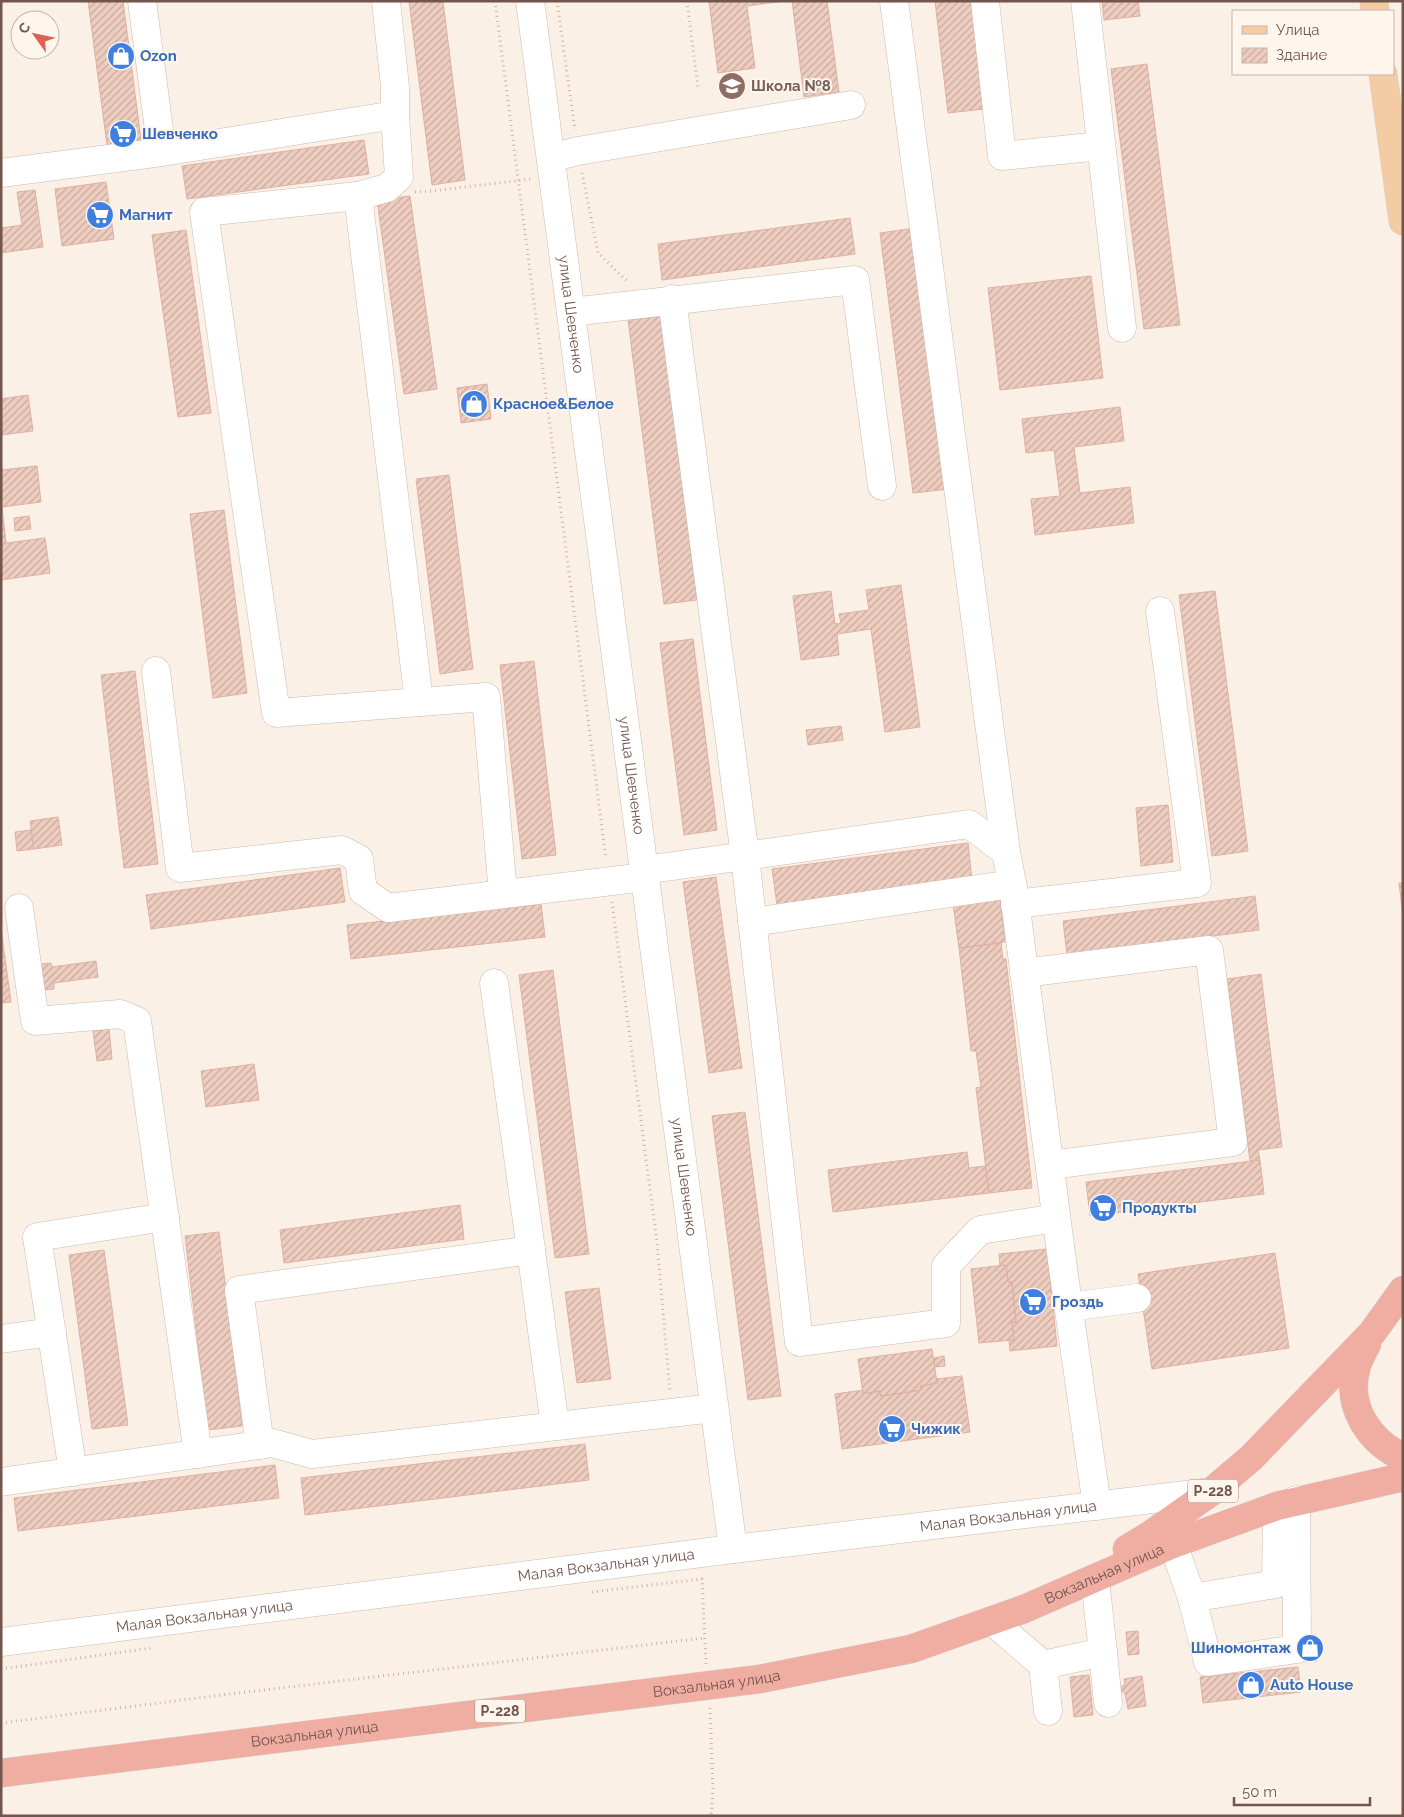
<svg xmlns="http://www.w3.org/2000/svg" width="1404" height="1817" viewBox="0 0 1404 1817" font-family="Raleway,sans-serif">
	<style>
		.building { fill: url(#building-hatch); stroke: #dfb1a2 }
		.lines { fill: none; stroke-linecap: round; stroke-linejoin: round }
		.minor-casing { stroke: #ceb9b0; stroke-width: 29 }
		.major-casing { stroke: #d8cfcd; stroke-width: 29 }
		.highway-casing { stroke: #d8cfcd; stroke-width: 29 }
		.path { stroke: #d3b0a3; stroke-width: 3; stroke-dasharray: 1 4; stroke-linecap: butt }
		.minor { stroke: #fff; stroke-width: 28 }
		.major { stroke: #f4cca4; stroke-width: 28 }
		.highway { stroke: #f0ada2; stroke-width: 28 }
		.labels { text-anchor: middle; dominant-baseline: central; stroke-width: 4; stroke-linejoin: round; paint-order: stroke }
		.shield { fill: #fef5ec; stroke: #9c857d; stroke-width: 1 }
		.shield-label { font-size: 14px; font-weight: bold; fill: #72554d }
		.shop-label { font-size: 15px; font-weight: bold; fill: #366cbe; stroke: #fef5ec; text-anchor: start }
		.education-label { font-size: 15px; font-weight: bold; fill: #785e54; stroke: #fef5ec; text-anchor: start }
		.street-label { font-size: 15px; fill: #72554d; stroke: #fef5ec }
	</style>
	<defs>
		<pattern id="building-hatch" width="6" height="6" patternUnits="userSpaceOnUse" patternTransform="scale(1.25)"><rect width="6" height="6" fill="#eecdc0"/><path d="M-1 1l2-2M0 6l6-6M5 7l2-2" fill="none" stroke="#c5a99e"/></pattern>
	</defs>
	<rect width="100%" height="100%" fill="#fbf0e6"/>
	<path class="building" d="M88,1H123L141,140L107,145Z
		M409,1H443L465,180L432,185Z
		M709,1H785L747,6L755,68L718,73Z
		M792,1H827L839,92L804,97Z
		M935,1H971L984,109L948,113Z
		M1102,1H1138L1140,16L1104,20Z
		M1147,64L1180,325L1144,329L1111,69Z
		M364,140L369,174L187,199L182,166Z
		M106,182L114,239L62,246L55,189Z
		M35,190L43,247L1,253V228L22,225L17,192Z
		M410,196L437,389L404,394L377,200Z
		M850,218L855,254L662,280L658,244Z
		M915,228L949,489L913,493L880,233Z
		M186,230L211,413L178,417L152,235Z
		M1091,276L1103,378L1000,390L988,288Z
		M661,316L697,600L664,604L628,320Z
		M487,384L491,419L461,423L457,388Z
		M28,395L33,431L1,435V399Z
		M1120,407L1124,441L1074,447L1080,493L1130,487L1134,523L1035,535L1031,499L1060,496L1054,450L1026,453L1022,419Z
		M37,466L41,502L2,507L6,543L45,538L50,573L1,580V470Z
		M449,475L473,669L440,674L416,479Z
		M224,510L247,693L213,698L190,514Z
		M29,516L31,529L15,531L14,518Z
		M901,585L920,727L885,732L871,629L837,634L839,655L801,660L793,596L831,591L835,624L841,623L839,614L869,610L866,590Z
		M1215,591L1248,851L1212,856L1179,595Z
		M693,639L717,830L684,835L660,643Z
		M534,661L556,855L522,859L500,665Z
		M135,671L158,864L124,868L101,675Z
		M841,726L843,740L808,745L806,730Z
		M1168,805L1173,862L1141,866L1136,808Z
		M58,817L62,845L34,849L30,821Z
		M31,830L34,849L17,851L15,832Z
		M968,843L972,880L777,905L772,869Z
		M340,868L345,902L151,929L146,895Z
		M716,877L742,1068L709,1073L683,882Z
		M1399,883H1403V916Z
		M999,890L1005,942L959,948L952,896Z
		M1255,896L1259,930L1067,955L1063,921Z
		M541,904L545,937L351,959L347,925Z
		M1,929L11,1002L1,1003Z
		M1001,943L1003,959H1006L1032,1188L989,1193L976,1088L981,1087L976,1051H971L959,948Z
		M96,961L98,977L54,983V989L35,991L32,965L51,963L52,967Z
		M553,970L589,1254L555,1258L519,975Z
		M1261,974L1282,1147L1258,1150L1260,1160L1250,1161L1227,979Z
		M109,1029L112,1059L97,1061L93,1031Z
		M254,1064L259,1100L206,1107L201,1071Z
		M745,1112L781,1396L748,1400L712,1116Z
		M967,1152L969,1168L985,1166L989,1193L833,1212L828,1170Z
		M1260,1160L1264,1194L1090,1216L1086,1182Z
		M460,1205L464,1239L284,1263L280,1230Z
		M219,1232L242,1426L208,1430L185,1236Z
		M1047,1249L1057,1346L1010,1351L1009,1340H1014L1012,1322H1016L1012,1282H1008L1006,1265L1000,1266L999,1254Z
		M104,1250L128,1425L92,1429L69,1255Z
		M1275,1253L1289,1348L1152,1369L1138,1274Z
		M1006,1265L1008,1282H1012L1016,1322H1012L1014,1340L979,1343L971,1269Z
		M599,1288L611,1379L577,1383L565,1292Z
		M932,1349L937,1383L920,1386L921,1390L881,1396L880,1391L863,1394L858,1359Z
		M944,1356L945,1366L935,1367L934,1358Z
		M962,1376L970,1432L842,1449L835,1394L863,1390V1394L880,1391L881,1396L921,1390L920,1386L937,1383L936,1379Z
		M585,1444L589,1480L305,1515L301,1478Z
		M275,1465L279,1498L18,1531L14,1498Z
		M1138,1631L1139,1654L1128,1655L1126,1632Z
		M1304,1635H1316L1317,1661L1305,1662Z
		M1298,1667L1301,1692L1203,1703L1200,1677Z
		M1089,1675L1093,1715L1074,1717L1070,1677Z
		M1142,1676L1146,1706L1128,1709L1125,1694L1120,1690L1122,1686L1125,1685L1124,1679Z"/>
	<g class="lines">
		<g class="minor-casing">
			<g id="minor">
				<path d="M142,1L162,152"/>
				<path id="s1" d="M530,1L733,1549"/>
				<path d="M894,1L1006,852"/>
				<path d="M985,1L1002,156L1101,146"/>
				<path d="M1085,1L1122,328"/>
				<path d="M395,115L399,177L387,188L358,196L204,212L276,713L486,697L503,894"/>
				<path d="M551,158L578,151L851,105"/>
				<path d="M1,173L162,152L395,115V87L386,1"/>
				<path d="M358,196L419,702"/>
				<path d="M571,312L855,280L882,486"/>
				<path d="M156,671L180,868L342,850L359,859L363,891L388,908L645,877"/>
				<path d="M644,870L745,856L672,299"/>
				<path d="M1015,904L1197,883L1160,611"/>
				<path d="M19,908L35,1021L120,1014L137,1021L198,1454"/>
				<path d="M752,922L1012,884"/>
				<path d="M1024,973L1209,950L1233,1142L1050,1165"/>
				<path d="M494,983L531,1250"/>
				<path d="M1056,1218L980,1230L946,1266V1323L799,1342L745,856L969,824L1006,852L1014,893L1062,1261L1097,1506"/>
				<path d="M1069,1307L1137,1298"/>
				<path d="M1,1339L52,1332"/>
				<path d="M260,1445L239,1290L531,1250L555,1426"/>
				<path d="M73,1472L37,1237L165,1217"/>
				<path d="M1,1482L272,1443L312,1454L714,1408"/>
				<path d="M1173,1544L1192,1598L1208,1662L1297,1649L1296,1500"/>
				<path d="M1192,1598L1276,1584L1277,1506"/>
				<path d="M992,1621L1043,1665L1048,1711"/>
				<path id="s2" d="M1,1642L733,1549L1211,1492"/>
				<path d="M1103,1652L1108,1703"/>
				<path d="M1043,1665L1103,1652L1095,1579"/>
			</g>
		</g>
		<g class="major-casing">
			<path id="major" d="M1374,1L1375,11
				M1383,74L1403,221"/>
		</g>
		<g class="highway-casing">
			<g id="highway">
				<path d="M1367,1344C1363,1352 1358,1360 1356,1369C1346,1406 1369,1442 1403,1457"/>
				<path d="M1127,1549L1150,1535L1211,1492L1251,1458L1372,1333L1403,1290"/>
				<path id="s3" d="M1,1773L760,1679L911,1649L1024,1609L1173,1544L1277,1506L1403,1477"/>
			</g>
		</g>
		<path class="path" d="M495,1L606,859
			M557,1L575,130
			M687,1L698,88
			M582,173L598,253L628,282
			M415,192L432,191L531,179
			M612,902L657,1242L670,1392
			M592,1592L702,1579L706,1664
			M1,1669L152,1648
			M710,1708L713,1791L711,1816
			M1,1723L230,1694L704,1638"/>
		<use href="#minor" class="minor"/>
		<use href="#major" class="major"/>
		<use href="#highway" class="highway"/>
	</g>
	<defs>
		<g id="shop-disc" transform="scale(1.4375)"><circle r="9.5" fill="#3f7fe0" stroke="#fef5ec"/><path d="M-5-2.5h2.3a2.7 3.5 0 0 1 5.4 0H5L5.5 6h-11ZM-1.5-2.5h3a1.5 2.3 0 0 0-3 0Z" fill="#fff"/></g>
		<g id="school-disc" transform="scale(1.4375)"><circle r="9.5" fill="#8d6e63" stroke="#fef5ec"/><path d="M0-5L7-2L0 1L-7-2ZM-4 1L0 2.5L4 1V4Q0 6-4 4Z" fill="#fff"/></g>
		<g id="supermarket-disc" transform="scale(1.4375)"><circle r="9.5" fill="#3f7fe0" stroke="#fef5ec"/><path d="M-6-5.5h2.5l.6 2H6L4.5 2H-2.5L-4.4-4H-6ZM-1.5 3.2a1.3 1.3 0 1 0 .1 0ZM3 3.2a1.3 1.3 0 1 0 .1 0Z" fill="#fff"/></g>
	</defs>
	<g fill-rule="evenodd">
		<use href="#shop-disc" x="121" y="56"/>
		<use href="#school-disc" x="732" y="86"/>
		<use href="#supermarket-disc" x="123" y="134"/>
		<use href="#supermarket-disc" x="100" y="215"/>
		<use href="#shop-disc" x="474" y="404"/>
		<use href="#supermarket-disc" x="1103" y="1208"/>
		<use href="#supermarket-disc" x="1033" y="1302"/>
		<use href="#supermarket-disc" x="892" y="1429"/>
		<use href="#shop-disc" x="1310" y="1648"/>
		<use href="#shop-disc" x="1251" y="1685"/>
	</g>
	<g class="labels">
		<g class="shield">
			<rect x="1188" y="1479.5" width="50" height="23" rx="4"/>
			<rect x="475" y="1699.5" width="50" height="23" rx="4"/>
		</g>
		<g class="shield-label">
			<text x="1213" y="1491">Р-228</text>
			<text x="500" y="1711">Р-228</text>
		</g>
		<g class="shop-label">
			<text x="140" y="56">Ozon</text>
			<text x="142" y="134">Шевченко</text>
			<text x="119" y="215">Магнит</text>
			<text x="493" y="404">Красное&amp;Белое</text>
			<text x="1122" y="1208">Продукты</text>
			<text x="1052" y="1302">Гроздь</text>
			<text x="911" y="1429">Чижик</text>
			<text x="1291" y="1648" text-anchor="end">Шиномонтаж</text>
			<text x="1270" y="1685">Auto House</text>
		</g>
		<g class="education-label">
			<text x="751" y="86">Школа №8</text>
		</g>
		<g class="street-label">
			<text stroke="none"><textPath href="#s1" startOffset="316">улица Шевченко</textPath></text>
			<text stroke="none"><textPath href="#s1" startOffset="781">улица Шевченко</textPath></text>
			<text stroke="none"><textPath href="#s1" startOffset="1186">улица Шевченко</textPath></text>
			<text stroke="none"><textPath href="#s2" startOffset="1015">Малая Вокзальная улица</textPath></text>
			<text stroke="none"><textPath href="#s2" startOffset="610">Малая Вокзальная улица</textPath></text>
			<text stroke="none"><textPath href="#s3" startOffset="1126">Вокзальная улица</textPath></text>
			<text stroke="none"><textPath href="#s2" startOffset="205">Малая Вокзальная улица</textPath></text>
			<text stroke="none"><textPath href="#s3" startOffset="721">Вокзальная улица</textPath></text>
			<text stroke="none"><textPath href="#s3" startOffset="316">Вокзальная улица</textPath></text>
		</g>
	</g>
	<rect width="1404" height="1817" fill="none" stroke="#72554d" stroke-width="5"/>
	<rect x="1232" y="10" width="162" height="65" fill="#fef5ec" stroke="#c6b5ac"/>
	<rect x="1242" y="26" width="25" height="8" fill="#f4cca4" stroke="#c6b5ac"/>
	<text x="1276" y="35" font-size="15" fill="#72554d">Улица</text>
	<rect x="1242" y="48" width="25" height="15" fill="url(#building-hatch)" stroke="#c6b5ac"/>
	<text x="1276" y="60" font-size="15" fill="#72554d">Здание</text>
	<g transform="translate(35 35) rotate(303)"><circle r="24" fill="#fef5ec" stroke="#c6b5ac"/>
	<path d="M0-4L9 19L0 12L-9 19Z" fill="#db6255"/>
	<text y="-8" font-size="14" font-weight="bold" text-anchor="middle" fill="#72554d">С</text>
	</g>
	<path d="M1234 1797v8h136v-8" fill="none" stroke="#72554d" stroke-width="2.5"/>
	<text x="1242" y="1797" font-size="15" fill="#72554d" stroke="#fef5ec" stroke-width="4" paint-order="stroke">50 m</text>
</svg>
